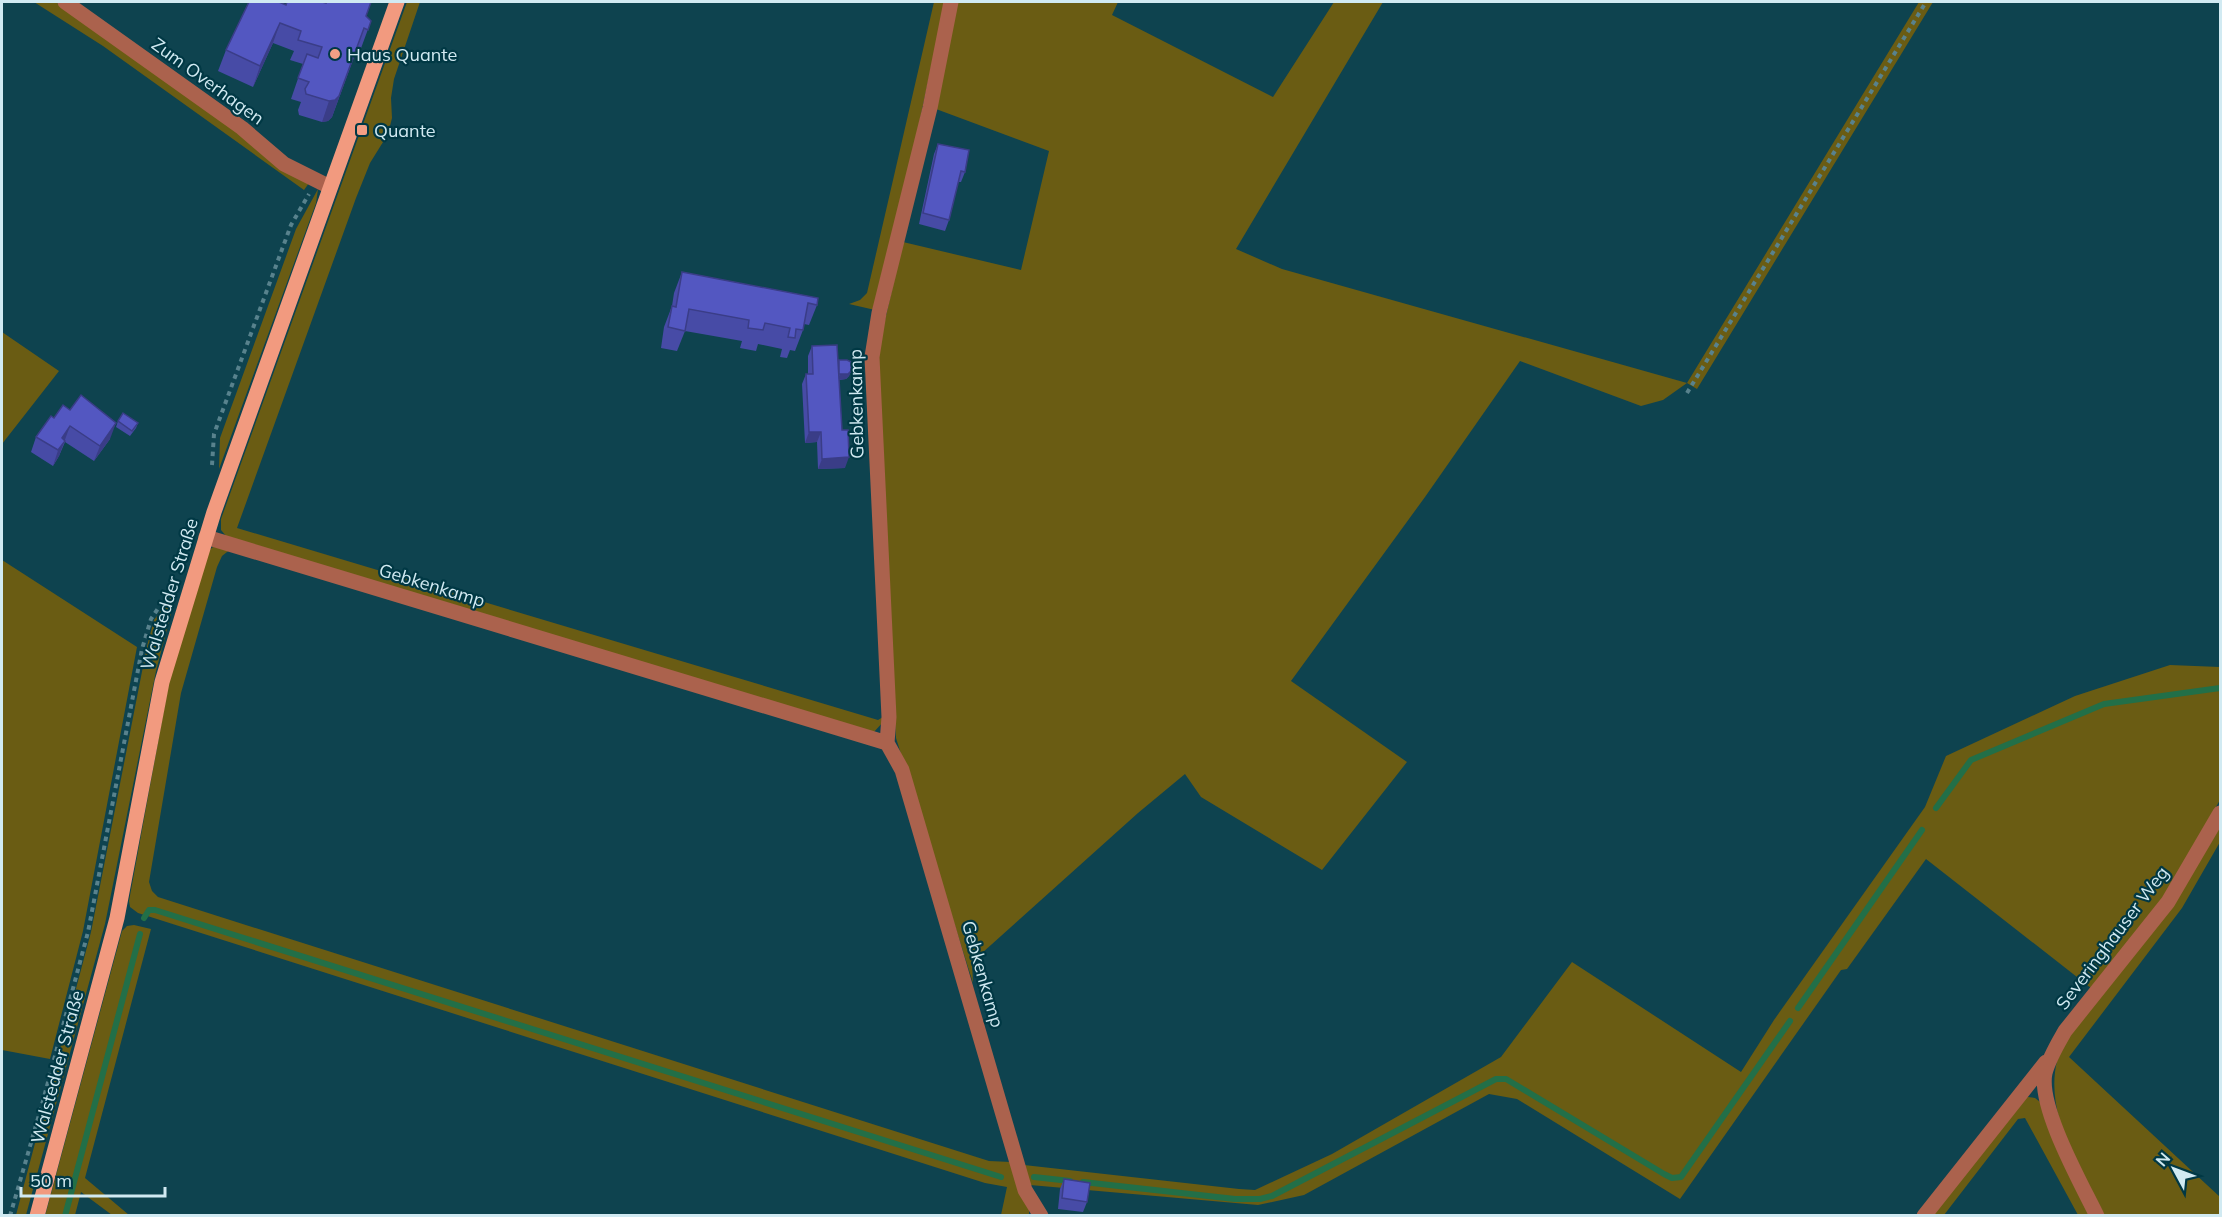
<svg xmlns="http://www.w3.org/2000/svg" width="2222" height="1217" viewBox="0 0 2222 1217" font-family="Mulish,sans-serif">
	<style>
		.green { fill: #6a5c13 }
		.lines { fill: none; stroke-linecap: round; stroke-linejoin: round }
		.stream { stroke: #226f48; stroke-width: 6 }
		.path { stroke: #58828d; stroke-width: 4; stroke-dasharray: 4.5 4.5; stroke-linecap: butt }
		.minor { stroke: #ab624d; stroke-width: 15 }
		.major { stroke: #f29a7f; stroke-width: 15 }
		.wall { fill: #474ba6 }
		.shaded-wall { fill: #3a3d87 }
		.building { fill: #5357c1; stroke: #3a3d87; stroke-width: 1.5 }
		.poi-dot { fill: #f39f85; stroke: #003844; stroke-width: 2 }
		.labels { text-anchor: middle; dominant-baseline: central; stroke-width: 4.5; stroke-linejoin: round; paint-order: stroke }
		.poi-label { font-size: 18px; fill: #d1eaf2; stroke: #003844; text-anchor: start }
		.street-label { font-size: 18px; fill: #d1eaf2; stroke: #003844 }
	</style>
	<rect width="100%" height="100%" fill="#0e434f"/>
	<path class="green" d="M34,2H55L61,5L309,183L304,190L103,46Z
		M407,2H420L394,79L391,98L392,118L388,134L370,163L356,198L237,528L878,720L883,717L884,721L873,733L226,536L221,530V519Z
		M934,2H945L913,152L875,310L849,304L860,300L867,293Z
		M956,2H1118L1112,15L1273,97L1334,2H1383L1236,249L1282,269L1687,383L1919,2H1933L1697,389L1687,383L1663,400L1641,406L1520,361L1425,497L1291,681L1407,762L1322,870L1201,797L1185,774L1138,813L972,962L973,983L896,738L883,519L877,355L903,242L1021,270L1049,151L936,109Z
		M318,189L316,203L219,469L220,438L296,229Z
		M2,332L59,371L2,444Z
		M213,547L232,548L222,556L217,567L181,693L149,882L152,891L158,897L989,1161L1011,1162L1029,1206V1215H1001L1007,1187L985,1183L138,913L130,907L129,901L169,682L207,552Z
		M2,560L137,647L83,931L50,1059L2,1050Z
		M173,594L176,595L156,671L105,924L26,1215H16L91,932L147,646L154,620Z
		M2170,665L2220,667V800L2162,900L2091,988L1926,859L1847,969L1841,970L1680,1199L1517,1099L1489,1094L1304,1195L1258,1205L1030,1185L1024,1165L1239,1189L1255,1190L1332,1154L1501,1057L1572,962L1741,1072L1774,1020L1925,807L1946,756L2075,696Z
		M2220,820V842L2182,908L2069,1057L2220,1197V1215H2103C2081,1170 2044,1115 2057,1061C2059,1053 2065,1044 2069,1036Z
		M134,925L151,929L85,1178L129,1215H112L81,1192L75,1215L45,1216L122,931L127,926Z
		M2028,1097L2035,1098L2044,1105L2092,1215H2078L2025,1118L2018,1119L1944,1215L1929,1216L2020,1099Z"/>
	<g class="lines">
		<path class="stream" d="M1936,808L1971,760L2104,704L2220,688
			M144,918L149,910H155L1001,1177
			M1798,1008L1922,830
			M1034,1177L1070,1181
			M1083,1182L1235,1199H1260L1272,1196L1496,1079H1506L1664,1174L1672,1178L1681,1177L1790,1021
			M65,1216L140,934"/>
		<path class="path" d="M1687,393L1926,2
			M212,465L214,434L291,225L309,194
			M10,1216L43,1101L88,932L142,649L151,619L173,586"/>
		<path class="minor" d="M65,2L242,128L284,164L330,187
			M206,537L887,743L889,717L872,357L879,313L930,108L951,2
			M887,743L902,770L1025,1190L1041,1216
			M1924,1216L2046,1062
			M2097,1216C2081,1183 2038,1107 2045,1073C2049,1058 2057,1045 2065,1031L2168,902L2220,813"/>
		<path class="major" d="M37,1216L117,918L162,682L214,512L397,2"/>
	</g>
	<path class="wall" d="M287,2H371L366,16L371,21L360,51L357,49L332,117L328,121L322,122L299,115L298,110L301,102L291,99L303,64L290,60L294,51L273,43L253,87L218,71L226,50L286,5Z
		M938,144L965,172L961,182H958L949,220L945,231L919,224L934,154Z
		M682,272L817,305L809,325L804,324L803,330L795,351L790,350L787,358L780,357L782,349L758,344L756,351L740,348L742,341L685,331L677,351L661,348L664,327L672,306L674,293Z
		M812,346L838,361L851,371L849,376L846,379L839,380L842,430L845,468L818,469L817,442L805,443L802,384L806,374H808V356Z
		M54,418L110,439L94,461L65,442L59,456L53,466L31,452L36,437Z
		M118,421L138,423L136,428L130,436L116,427Z
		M1064,1179L1087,1202L1083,1212L1058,1209L1060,1189Z"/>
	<path class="shaded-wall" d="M280,23L273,43L253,87L260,66Z
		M364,28L332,117L328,121L322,122L329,101Z
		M851,371L849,376L846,379L838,380L840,374Z
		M116,423L110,439L94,461L100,446Z
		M70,426L59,456L53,466L62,438Z
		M809,432H821L817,442L805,443Z
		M849,457L845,468L818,469L822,459Z"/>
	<path class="building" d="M249,2H279L286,5L287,2H322L326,3V2H371L366,16L371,21L368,30L364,28L339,96L335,100L329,101L306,94L305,89L309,82L298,78L307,54L318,58L322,47L298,40L301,31L280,23L260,66L226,50Z
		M938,144L969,150L965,172L961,171L949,220L923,213Z
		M682,272L818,298L817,305L808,303L803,330L796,329L795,338L788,337L790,328L765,323L763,330L748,328L749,320L689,309L685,331L668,327L672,306L676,307Z
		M837,345L842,430H848L849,457L822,459L821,432H809L806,374H813L812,346Z
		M839,360H847L851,362V371L848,374H839Z
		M81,395L116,423L100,446L70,426L62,438L65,441L58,450L36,437L51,416L54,418L63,405L70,410Z
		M123,413L138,423L132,431L118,421Z
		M1064,1179L1090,1183L1087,1202L1062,1198Z"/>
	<g class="poi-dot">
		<circle cx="335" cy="54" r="6"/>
		<rect x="356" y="124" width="12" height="12" rx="3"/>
	</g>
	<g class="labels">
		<g class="poi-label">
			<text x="347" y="54">Haus Quante</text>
			<text x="374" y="130">Quante</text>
		</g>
		<g class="street-label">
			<text transform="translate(208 81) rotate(36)">Zum Overhagen</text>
			<text transform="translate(856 404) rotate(-91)">Gebkenkamp</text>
			<text transform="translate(432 585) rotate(17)">Gebkenkamp</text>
			<text transform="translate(169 594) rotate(-73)">Walstedder Straße</text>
			<text transform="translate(2112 938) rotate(-53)">Severinghauser Weg</text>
			<text transform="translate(983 974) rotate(74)">Gebkenkamp</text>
			<text transform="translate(57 1067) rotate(-75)">Walstedder Straße</text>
		</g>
	</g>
	<rect width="2222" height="1217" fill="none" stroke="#d1eaf2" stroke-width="6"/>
	<g transform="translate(2174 1169) rotate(311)" stroke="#003844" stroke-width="4.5" paint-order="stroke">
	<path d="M0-4.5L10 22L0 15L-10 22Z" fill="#d1eaf2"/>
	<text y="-9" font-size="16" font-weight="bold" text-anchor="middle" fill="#d1eaf2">N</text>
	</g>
	<path d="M21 1187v9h144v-9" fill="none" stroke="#d1eaf2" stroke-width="3"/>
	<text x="30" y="1187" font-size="18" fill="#d1eaf2" stroke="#003844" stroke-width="4.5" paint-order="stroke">50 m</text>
</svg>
